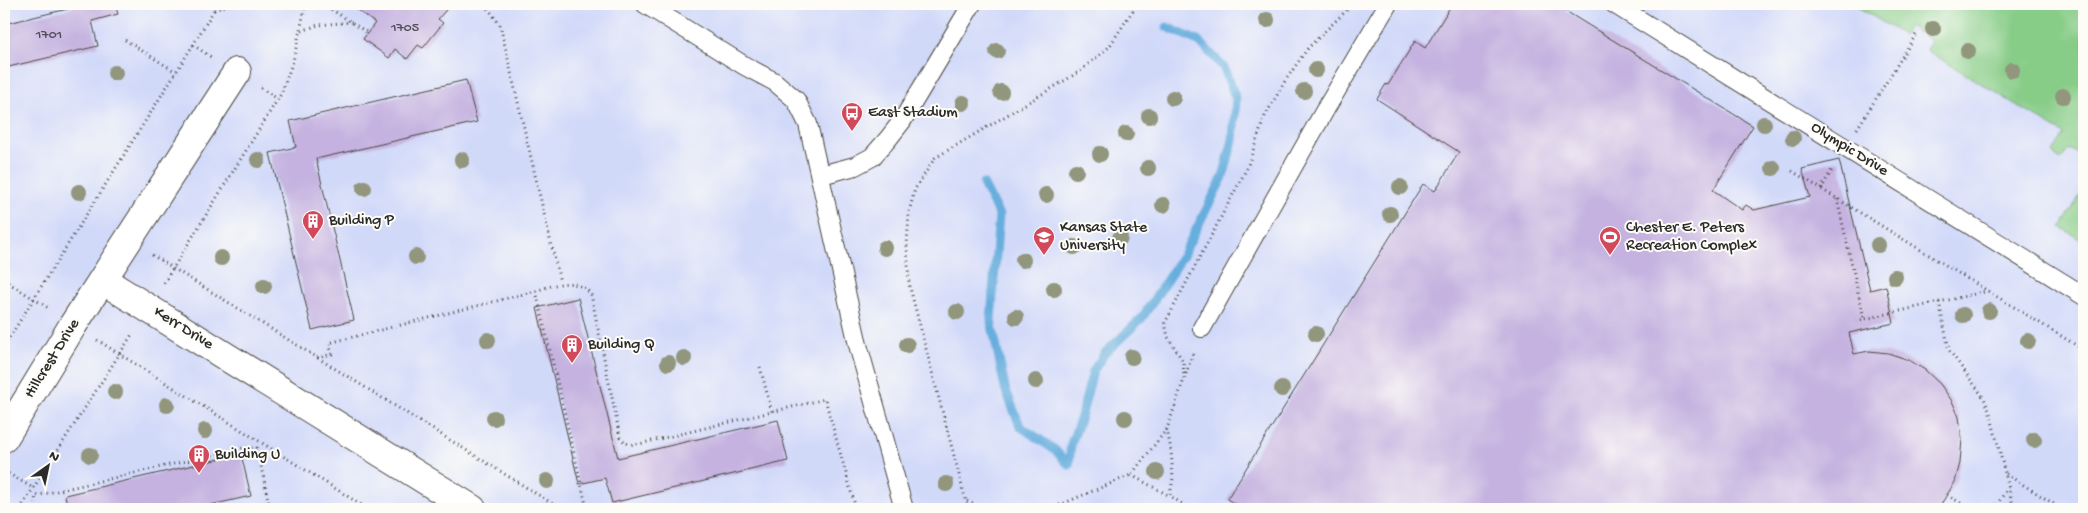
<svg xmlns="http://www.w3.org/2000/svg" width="2088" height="513" viewBox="0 0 2088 513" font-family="'Gochi Hand',sans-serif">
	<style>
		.built { fill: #d1d9f9 }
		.green { fill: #87cc87; stroke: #597c59 }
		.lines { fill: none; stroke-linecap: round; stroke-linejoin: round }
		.stream { stroke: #66aedd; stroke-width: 9 }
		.building { fill: #c5b2e0 }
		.service-casing { stroke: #484641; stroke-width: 20 }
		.minor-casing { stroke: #484641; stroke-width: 30 }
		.path { stroke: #484641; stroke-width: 3; stroke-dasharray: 1 4; stroke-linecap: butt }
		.service { stroke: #fff; stroke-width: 18 }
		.minor { stroke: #fff; stroke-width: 28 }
		.tree { fill: #91967c }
		.labels { text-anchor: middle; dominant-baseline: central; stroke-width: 4; stroke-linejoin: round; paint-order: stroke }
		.number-label { font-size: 14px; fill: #524d58 }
		.poi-label { font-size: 16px; fill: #2b2b2b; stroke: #fdfcf7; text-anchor: start }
		.street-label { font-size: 16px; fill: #2b2b2b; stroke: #fdfcf7 }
	</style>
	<rect width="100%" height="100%" fill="#fdfcf7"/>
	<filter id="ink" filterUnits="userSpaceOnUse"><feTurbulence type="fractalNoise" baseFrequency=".02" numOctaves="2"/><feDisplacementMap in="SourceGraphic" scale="10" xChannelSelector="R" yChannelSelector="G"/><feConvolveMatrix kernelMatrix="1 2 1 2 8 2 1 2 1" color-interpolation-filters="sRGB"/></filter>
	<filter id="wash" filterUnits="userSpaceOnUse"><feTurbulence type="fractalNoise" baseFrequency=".0096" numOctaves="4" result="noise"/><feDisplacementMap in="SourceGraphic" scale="20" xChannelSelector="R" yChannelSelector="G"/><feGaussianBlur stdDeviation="1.12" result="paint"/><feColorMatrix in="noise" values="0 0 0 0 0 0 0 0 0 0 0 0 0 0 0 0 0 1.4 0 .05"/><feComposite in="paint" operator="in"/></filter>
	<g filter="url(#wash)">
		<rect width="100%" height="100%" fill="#ecdfbc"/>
		<path class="built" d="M4,4H2084V509H4Z"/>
		<path class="green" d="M1853,4H2084V158L2069,149L2061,160L2055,156L2053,152L2064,134L1926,50L1931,41L1909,26L1903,35Z
			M2084,189V242L2061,227Z"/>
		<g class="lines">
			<path class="stream" d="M983,184L999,215L991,320L1005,388L1020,426L1055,450L1069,465
				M1069,465L1071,444L1081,417L1093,371L1105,353L1142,318L1183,255L1223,177L1233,140L1236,99L1224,68L1200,42L1167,27"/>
		</g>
		<g id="blocks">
			<path class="building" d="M72,4H115L118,14L92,21L98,46L4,68V24L72,8Z
				M349,4H451L438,19L443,23L423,48L418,45L407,59L395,49L389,58L363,39L375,23Z
				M1452,4H1554L1753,126L1713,190L1742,210L1746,205L1754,210L1810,197L1802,169L1839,160L1870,290L1886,286L1894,323L1849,333L1854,354L1869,351L1888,353L1909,360L1925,370L1940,384L1952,401L1959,417L1962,439L1960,463L1955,482L1938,509H1243L1227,499L1423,184L1435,191L1459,152L1377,99L1386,84L1388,85L1415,41L1425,48Z
				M466,80L477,122L316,159L354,320L312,330L270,153L296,147L290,121Z
				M578,298L618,458L778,420L788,461L612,503L605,478L579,484L537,308Z
				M241,454L251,496L193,509H68L65,495Z"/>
		</g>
	</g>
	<g filter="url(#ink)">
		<use href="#blocks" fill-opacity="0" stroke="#484641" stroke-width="1"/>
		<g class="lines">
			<g class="service-casing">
				<path id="service" d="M645,4L745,66L775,82L796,100L808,124L858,345L904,509
					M1614,4L2084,296
					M821,175L855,166L872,157L888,139L902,121L972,4
					M1202,328L1325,110L1388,4"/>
			</g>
			<g class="minor-casing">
				<path id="minor" d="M104,281L472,509
					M4,438L73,325L237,72"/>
			</g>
			<path class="path" d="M323,4L368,33
				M485,4L500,25L560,282
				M214,10L231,4
				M302,31L318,25L352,22
				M125,40L176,72
				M193,45L211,57
				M261,88L278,99
				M1857,129L1917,33
				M1792,171L2084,350
				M1821,189L1833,168
				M1837,199L1864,318
				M152,255L561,509
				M4,280L50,309
				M164,283L281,94L293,61L306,4
				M536,291L587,509
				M1939,302L1949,350L1984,398L1990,413L2014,509
				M1856,321L1988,291
				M97,340L368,509
				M4,346L193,45L214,10V4
				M317,358L332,354L329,343L536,291C556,284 575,277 591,294L620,437L625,443L635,445L825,399L856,509
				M760,367L772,412
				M1184,379L1183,361L1168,337L1165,323L1247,168L1265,116L1285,81L1308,48L1353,4
				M257,447L270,509
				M4,471L33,488
				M2006,474L2062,509
				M1131,475L1170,496
				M1947,495L1971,509
				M967,501L982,509
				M20,509L133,333
				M37,509L35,496L243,448H257
				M968,509L909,284L907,245L909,212L915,189L935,158L1079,72L1109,47L1137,4
				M1050,509L1131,475L1167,429
				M1190,509L1170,496L1173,478L1171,450L1167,429L1194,350
				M1994,509L2008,488"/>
			<use href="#service" class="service"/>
			<use href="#minor" class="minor"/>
		</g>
		<g class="tree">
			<circle cx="1267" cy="20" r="8"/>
			<circle cx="1933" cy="29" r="8"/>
			<circle cx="997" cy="51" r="8"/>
			<circle cx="1968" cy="51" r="8"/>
			<circle cx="1316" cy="70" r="8"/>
			<circle cx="2012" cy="70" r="8"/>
			<circle cx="115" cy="73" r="8"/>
			<circle cx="1304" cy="91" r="8"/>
			<circle cx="1001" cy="92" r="8"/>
			<circle cx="2063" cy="96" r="8"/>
			<circle cx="1173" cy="98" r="8"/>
			<circle cx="963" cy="103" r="8"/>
			<circle cx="1149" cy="116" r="8"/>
			<circle cx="1764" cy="124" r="8"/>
			<circle cx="1126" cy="134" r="8"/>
			<circle cx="1793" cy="138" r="8"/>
			<circle cx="1100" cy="154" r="8"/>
			<circle cx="258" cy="160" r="8"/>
			<circle cx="462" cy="160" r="8"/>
			<circle cx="1148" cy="168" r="8"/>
			<circle cx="1773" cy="168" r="8"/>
			<circle cx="1076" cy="171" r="8"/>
			<circle cx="1400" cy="187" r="8"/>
			<circle cx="364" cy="188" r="8"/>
			<circle cx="79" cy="192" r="8"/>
			<circle cx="1046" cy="195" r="8"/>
			<circle cx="1163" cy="205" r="8"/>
			<circle cx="1390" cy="214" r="8"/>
			<circle cx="1120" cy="238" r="8"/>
			<circle cx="1878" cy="245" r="8"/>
			<circle cx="1074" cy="247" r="8"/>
			<circle cx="885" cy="248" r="8"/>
			<circle cx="416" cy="257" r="8"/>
			<circle cx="221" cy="258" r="8"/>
			<circle cx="1023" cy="260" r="8"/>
			<circle cx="1895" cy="277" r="8"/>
			<circle cx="264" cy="286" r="8"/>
			<circle cx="1054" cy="289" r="8"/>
			<circle cx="1989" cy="311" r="8"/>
			<circle cx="957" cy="312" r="8"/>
			<circle cx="1963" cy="315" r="8"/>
			<circle cx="1016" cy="317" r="8"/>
			<circle cx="1316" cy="334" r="8"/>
			<circle cx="488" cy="340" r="8"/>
			<circle cx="2028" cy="341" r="8"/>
			<circle cx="907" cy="345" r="8"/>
			<circle cx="1132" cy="357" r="8"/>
			<circle cx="684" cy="358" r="8"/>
			<circle cx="668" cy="363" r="8"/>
			<circle cx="1036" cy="381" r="8"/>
			<circle cx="1282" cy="389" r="8"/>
			<circle cx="115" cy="392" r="8"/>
			<circle cx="167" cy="405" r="8"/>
			<circle cx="494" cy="418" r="8"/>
			<circle cx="1125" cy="418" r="8"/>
			<circle cx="205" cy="431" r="8"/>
			<circle cx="2034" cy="440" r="8"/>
			<circle cx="90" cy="455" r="8"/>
			<circle cx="1157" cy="472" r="8"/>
			<circle cx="547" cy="481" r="8"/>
			<circle cx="946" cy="484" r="8"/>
		</g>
	</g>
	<defs>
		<g id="bus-pin" transform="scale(1.125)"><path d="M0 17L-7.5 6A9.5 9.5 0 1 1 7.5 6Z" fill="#d1495b" stroke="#fdfcf7"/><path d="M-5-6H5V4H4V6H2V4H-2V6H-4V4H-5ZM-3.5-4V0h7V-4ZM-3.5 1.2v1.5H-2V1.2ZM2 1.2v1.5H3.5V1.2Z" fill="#fff"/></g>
		<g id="building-pin" transform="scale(1.125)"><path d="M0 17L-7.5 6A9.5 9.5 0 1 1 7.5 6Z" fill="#d1495b" stroke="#fdfcf7"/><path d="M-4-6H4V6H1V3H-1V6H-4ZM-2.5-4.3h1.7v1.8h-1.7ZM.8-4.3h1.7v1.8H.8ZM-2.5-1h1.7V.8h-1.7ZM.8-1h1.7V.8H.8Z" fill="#fff"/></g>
		<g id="university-pin" transform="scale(1.125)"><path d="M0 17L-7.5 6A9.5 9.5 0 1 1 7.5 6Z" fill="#d1495b" stroke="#fdfcf7"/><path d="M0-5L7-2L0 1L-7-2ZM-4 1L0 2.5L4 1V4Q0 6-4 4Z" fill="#fff"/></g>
		<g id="stadium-pin" transform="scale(1.125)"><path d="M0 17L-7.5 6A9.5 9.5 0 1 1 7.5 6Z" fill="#d1495b" stroke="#fdfcf7"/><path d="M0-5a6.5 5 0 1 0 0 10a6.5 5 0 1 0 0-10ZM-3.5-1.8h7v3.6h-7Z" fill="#fff"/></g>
	</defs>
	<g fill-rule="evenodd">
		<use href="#bus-pin" x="852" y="113"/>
		<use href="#building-pin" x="313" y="221"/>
		<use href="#university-pin" x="1044" y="237"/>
		<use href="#stadium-pin" x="1610" y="237"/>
		<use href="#building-pin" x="572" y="345"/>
		<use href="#building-pin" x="199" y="455"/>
	</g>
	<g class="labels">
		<g class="number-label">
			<text x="405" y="28">1705</text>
			<text x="49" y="35">1701</text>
		</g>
		<g class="poi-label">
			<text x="868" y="113">East Stadium</text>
			<text x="329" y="221">Building P</text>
			<text x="1060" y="228">Kansas State<tspan x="1060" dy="18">University</tspan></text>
			<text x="1626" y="228">Chester E. Peters<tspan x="1626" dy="18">Recreation Complex</tspan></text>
			<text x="588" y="345">Building Q</text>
			<text x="215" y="455">Building U</text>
		</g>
		<g class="street-label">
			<text transform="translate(1849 150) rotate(32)">Olympic Drive</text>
			<text transform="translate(183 329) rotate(32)">Kerr Drive</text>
			<text transform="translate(53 359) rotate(-58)">Hillcrest Drive</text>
		</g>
	</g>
	<rect width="2088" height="513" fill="none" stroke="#fdfcf7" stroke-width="20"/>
	<g transform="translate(48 466) rotate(33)" stroke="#fdfcf7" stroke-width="4" paint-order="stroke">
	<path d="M0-4L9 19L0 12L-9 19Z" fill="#2b2b2b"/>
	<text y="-8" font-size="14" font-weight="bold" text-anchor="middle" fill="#2b2b2b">N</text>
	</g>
</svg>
